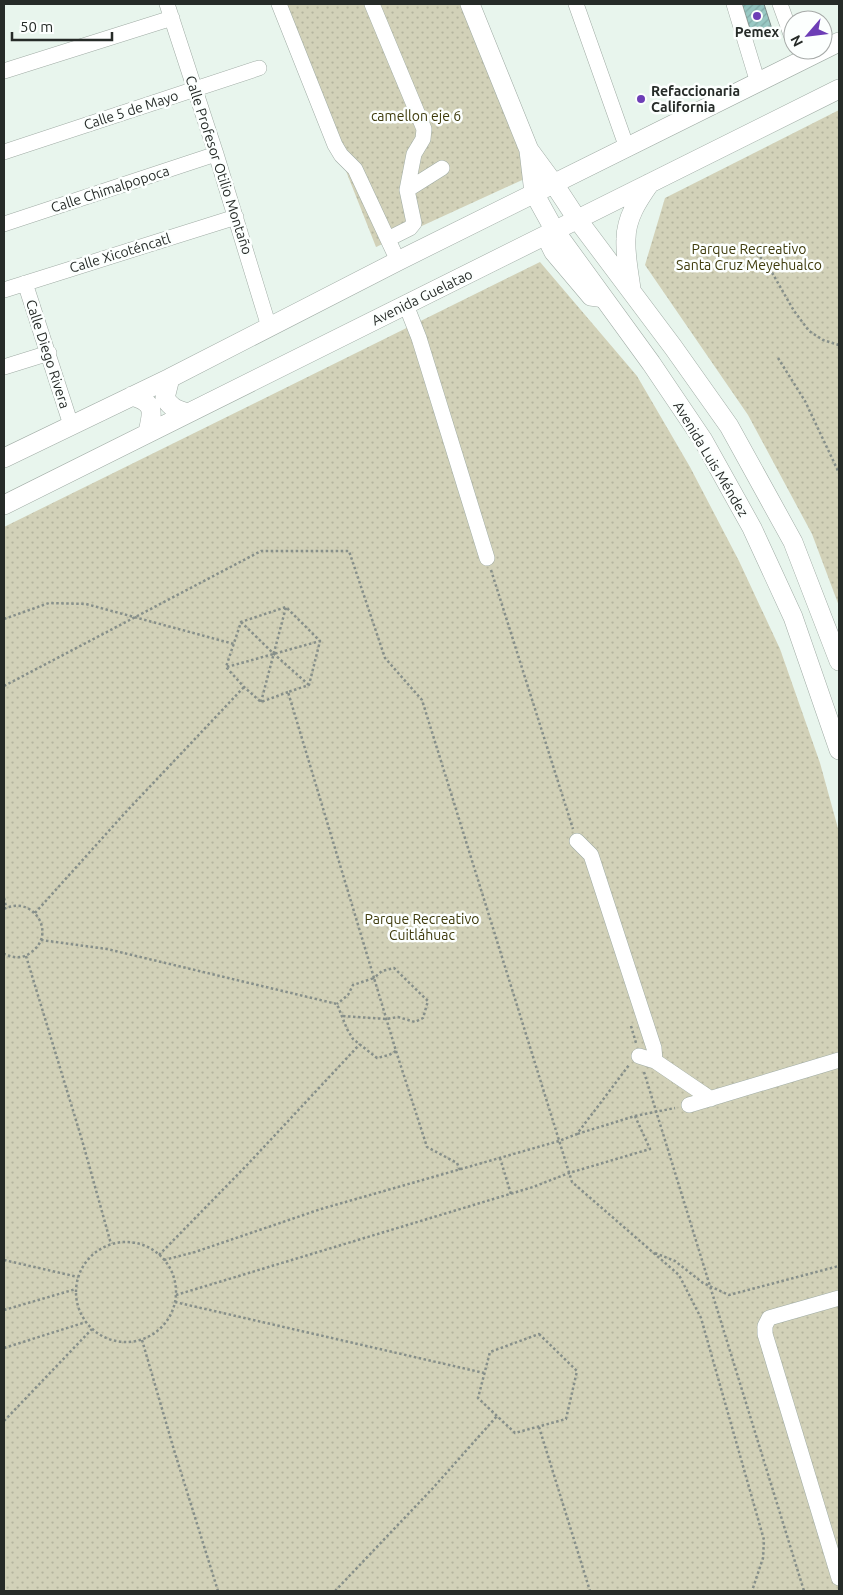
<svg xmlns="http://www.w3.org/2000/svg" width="843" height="1595" viewBox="0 0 843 1595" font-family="Ubuntu,sans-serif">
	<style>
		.park { fill: url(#park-dots) }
		.building { fill: url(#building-hatch); stroke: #7c8b89 }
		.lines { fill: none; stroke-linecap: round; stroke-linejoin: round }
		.minor-casing { stroke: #a0aca5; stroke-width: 16 }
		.major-casing { stroke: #a0aca5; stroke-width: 20 }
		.path { stroke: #868f8a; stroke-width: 2.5; stroke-dasharray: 2.5 2.5; stroke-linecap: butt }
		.minor { stroke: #fff; stroke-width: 15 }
		.major { stroke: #fff; stroke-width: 19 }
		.poi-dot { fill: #6d3eb6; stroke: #fcfffe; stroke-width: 2 }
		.labels { text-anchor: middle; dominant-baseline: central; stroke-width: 5; stroke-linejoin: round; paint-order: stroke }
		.poi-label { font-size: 14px; font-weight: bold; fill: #262b28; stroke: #fcfffe }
		.street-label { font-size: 14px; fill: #262b28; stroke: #fcfffe }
		.park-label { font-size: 14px; fill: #3e3a0b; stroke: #fcfffe }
	</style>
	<defs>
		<pattern id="park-dots" width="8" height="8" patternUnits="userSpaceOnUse" patternTransform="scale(1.25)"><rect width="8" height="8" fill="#d2d1b8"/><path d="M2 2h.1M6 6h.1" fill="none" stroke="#b4b49e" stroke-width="1.8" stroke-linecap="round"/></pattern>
		<pattern id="building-hatch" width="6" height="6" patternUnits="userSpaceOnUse" patternTransform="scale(1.25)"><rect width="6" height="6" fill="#98c8c3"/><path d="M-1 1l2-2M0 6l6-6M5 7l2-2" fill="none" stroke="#83aca8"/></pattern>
	</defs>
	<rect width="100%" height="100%" fill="#e8f5ed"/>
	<path class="park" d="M280,4H463L531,176L376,247Z
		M839,110V606L812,534L748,415L645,265L665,198Z
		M540,262L637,376L690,467L739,561L780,649L820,763L839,832V1591H4V527Z"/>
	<path class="building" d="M742,4H764L772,29L752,35Z"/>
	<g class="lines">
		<g class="minor-casing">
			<path id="minor" d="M167,4L216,154L269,327
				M279,4L335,145L341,155L355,169L398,261
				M372,4L424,129L423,139L414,154L407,190
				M576,4L627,148
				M734,4L758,83
				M780,4L793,40
				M4,71L172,18
				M4,152L259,68
				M4,224L216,154
				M555,231L547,243L552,253L590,298L605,300
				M388,239L410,228L414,223L407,190L442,168
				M25,283L71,425
				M4,290L236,217
				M406,305L419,338L487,558
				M4,367L49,353
				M577,841L591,855L654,1048L655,1061
				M639,1056L655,1061L711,1099
				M689,1105L839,1060
				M839,1298L769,1318L765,1326V1334L839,1578"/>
		</g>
		<g class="major-casing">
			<path id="major" d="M470,4L529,150L554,184L577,219L673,347L729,426L793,542L839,661
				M529,151L534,193L555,231L651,363L703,440L752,528L793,617L839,750
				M631,289C629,273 625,255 626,239C626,218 638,200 650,183
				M170,378L165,398C171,408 177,410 188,413
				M132,396C155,403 153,411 148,432
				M4,458L170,378L398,261L839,42
				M4,505L839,89"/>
		</g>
		<path class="path" d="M756,254L766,262L794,311L809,331L823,340L839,345
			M778,358L805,401L839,473
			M491,570L573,829
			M4,619L49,603L86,604L234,644
			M241,622L274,654L309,685
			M227,667L320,641
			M4,686L261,551H349L385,658L422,700L572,1182L679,1275L701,1318L764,1540L763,1558L752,1591
			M288,692L261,702L244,687L226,667L241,622L286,607L320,641L309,685L288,692L374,978L382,971L394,968L428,1001L423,1018L415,1022L398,1017L386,1019L342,1016
			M261,702L286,607
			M4,898L6,907
			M4,909C34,894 58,935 30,953C22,959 13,958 4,954
			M35,913L124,814L244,687
			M41,940L107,949L337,1004L347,1029L353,1039L377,1058L389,1055L396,1051L374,978L353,985L348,995L337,1004
			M26,956L82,1140L111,1244
			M631,1026L636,1043
			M396,1051L427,1147L457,1163L460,1170
			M644,1072L804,1591
			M635,1116L675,1108
			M500,1158L511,1194
			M76 1292a50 50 0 1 1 100 0a50 50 0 1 1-100 0Z
			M655,1253L675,1261L703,1283L729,1295L839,1266
			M159,1255L248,1164L360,1044
			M4,1260L78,1277
			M164,1260L195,1252L321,1209L559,1141L577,1134L629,1065
			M176,1295L533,1187L569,1173L650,1149L635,1116L577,1134
			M175,1302L484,1373
			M4,1310L76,1289
			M539,1334L577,1371L566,1419L515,1433L478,1398L490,1352Z
			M142,1340L174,1450L218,1591
			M4,1348L86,1322
			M4,1421L92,1329
			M539,1427L590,1591
			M335,1591L433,1488L497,1416"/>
		<use href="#minor" class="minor"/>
		<use href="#major" class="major"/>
	</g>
	<g class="poi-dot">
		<circle cx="757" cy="16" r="5"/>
		<circle cx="641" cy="99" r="5"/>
	</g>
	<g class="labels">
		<g class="poi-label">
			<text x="757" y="32">Pemex</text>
			<text x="651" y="91" text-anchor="start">Refaccionaria<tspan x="651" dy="16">California</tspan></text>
		</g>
		<g class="street-label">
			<text transform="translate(131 110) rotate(-18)">Calle 5 de Mayo</text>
			<text transform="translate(219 165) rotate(72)">Calle Profesor Otilio Montaño</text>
			<text transform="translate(110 189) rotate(-18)">Calle Chimalpopoca</text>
			<text transform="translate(120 253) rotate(-17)">Calle Xicoténcatl</text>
			<text transform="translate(422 297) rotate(-26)">Avenida Guelatao</text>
			<text transform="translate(48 354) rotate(72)">Calle Diego Rivera</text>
			<text transform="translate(711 459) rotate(59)">Avenida Luis Méndez</text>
		</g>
		<g class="park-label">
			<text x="416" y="116">camellon eje 6</text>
			<text x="749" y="249">Parque Recreativo<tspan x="749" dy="16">Santa Cruz Meyehualco</tspan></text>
			<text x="422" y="919">Parque Recreativo<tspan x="422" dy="16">Cuitláhuac</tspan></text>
		</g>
	</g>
	<rect width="843" height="1595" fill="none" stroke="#262b28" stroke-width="10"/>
	<g transform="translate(808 35) rotate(242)"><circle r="24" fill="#fcfffe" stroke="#a6aaa8"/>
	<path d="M0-4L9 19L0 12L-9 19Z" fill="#6d3eb6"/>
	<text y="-8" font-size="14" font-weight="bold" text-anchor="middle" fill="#262b28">N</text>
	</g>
	<path d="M12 32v8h100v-8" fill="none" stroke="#262b28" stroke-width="2.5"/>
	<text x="20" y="32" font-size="15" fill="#262b28" stroke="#fcfffe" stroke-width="4" paint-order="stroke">50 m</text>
</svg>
